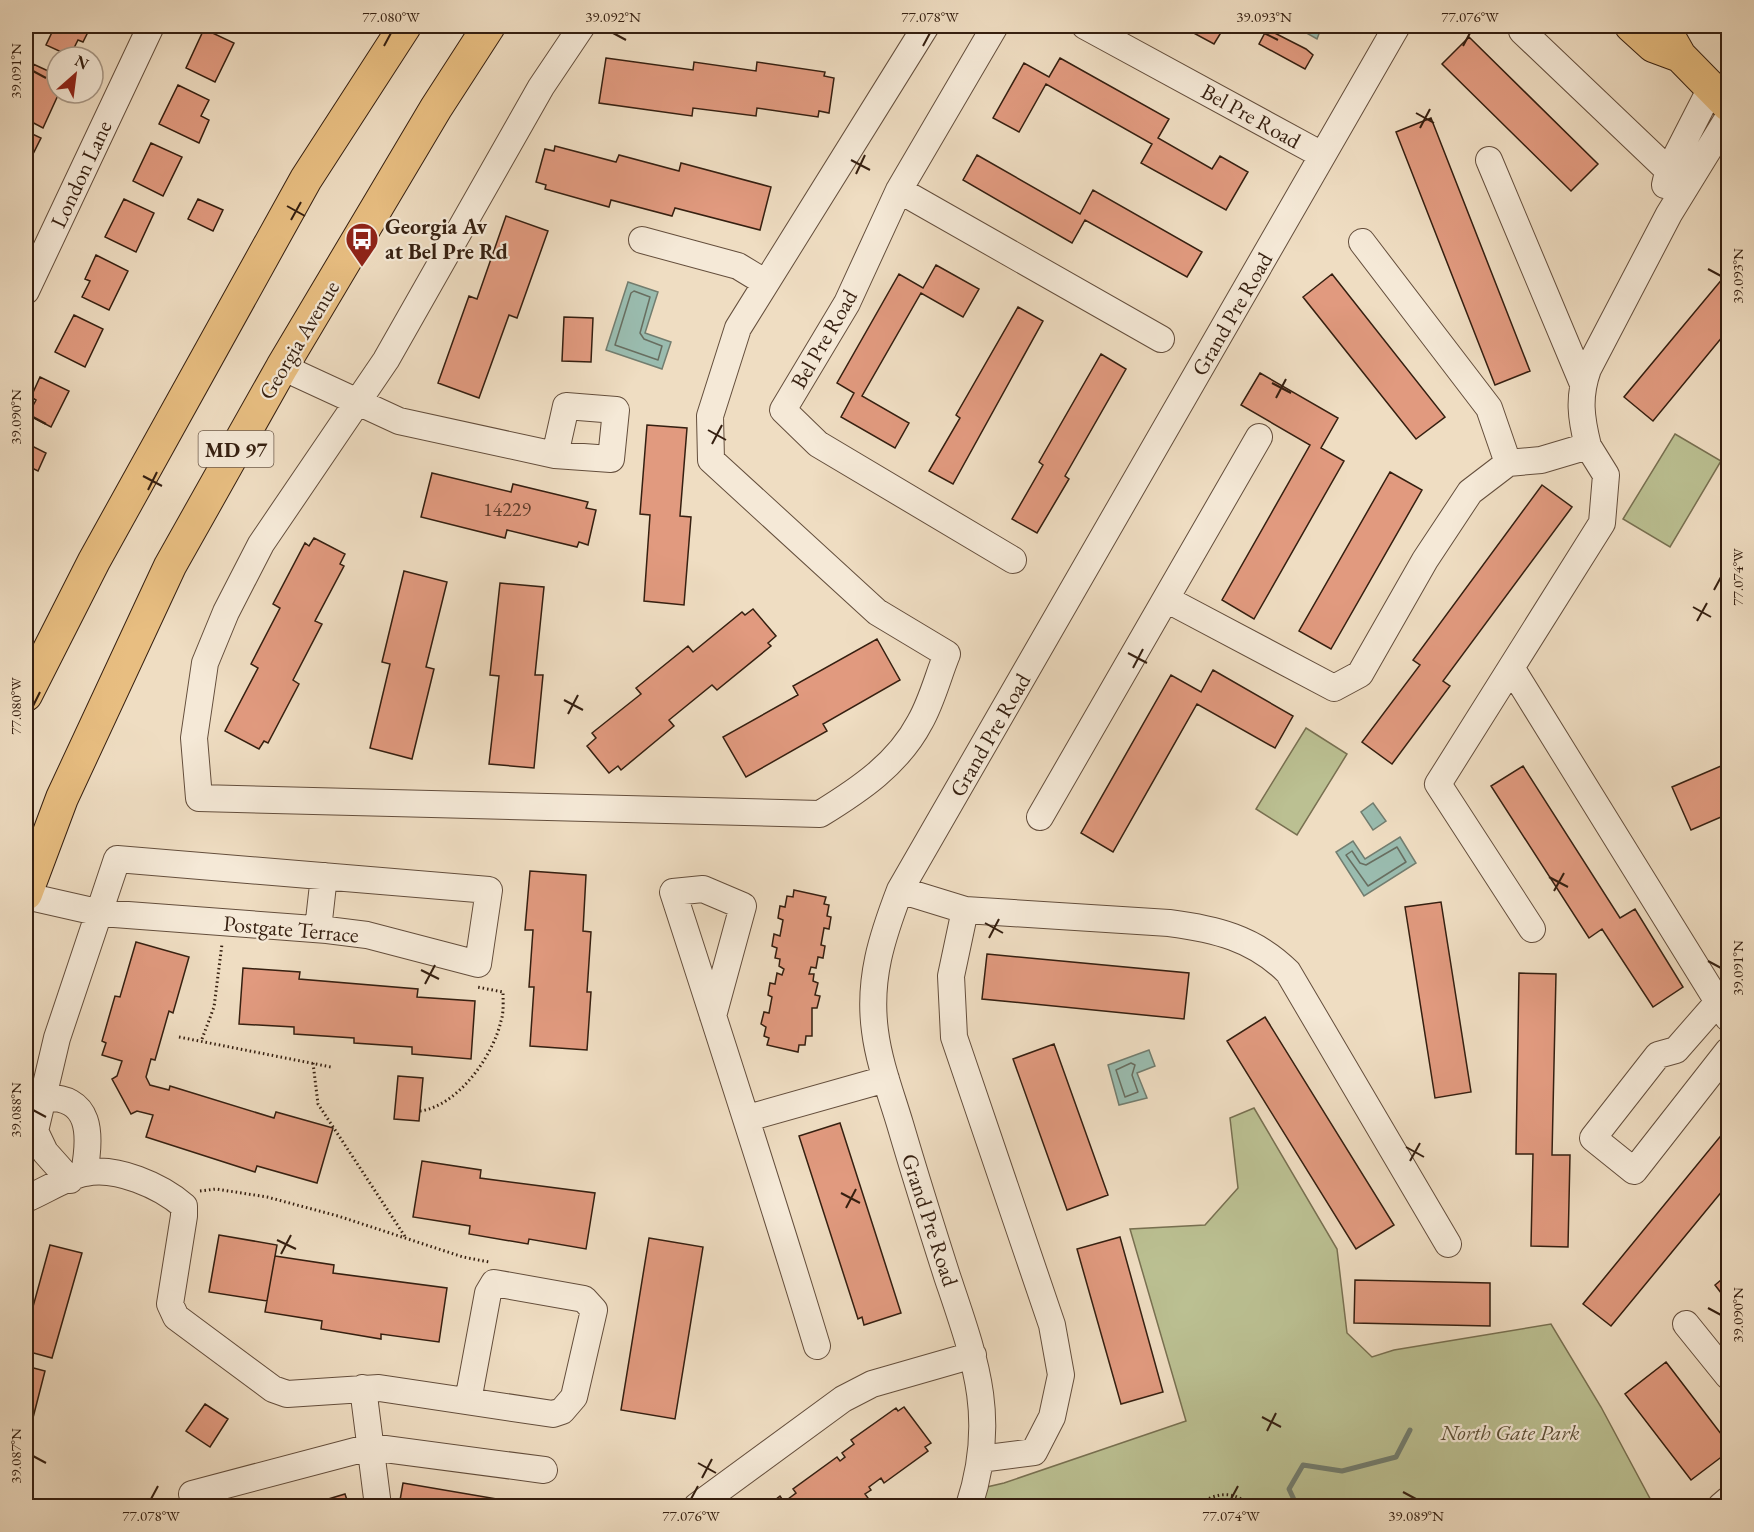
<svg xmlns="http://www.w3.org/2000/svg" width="1754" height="1532" viewBox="0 0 1754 1532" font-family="'EB Garamond',serif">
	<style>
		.green { fill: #bbc092; stroke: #787051; stroke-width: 1.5 }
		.water { fill: #9abcaf; stroke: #727d6f; stroke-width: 1.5 }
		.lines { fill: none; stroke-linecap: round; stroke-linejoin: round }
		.shore { stroke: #686e60; stroke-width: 1.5 }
		.stream { stroke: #727d6f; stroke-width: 5 }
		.building { fill: #e19a7f; stroke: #351f10; stroke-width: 1.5 }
		.minor-casing { stroke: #644e3c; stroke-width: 28 }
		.major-casing { stroke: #351f10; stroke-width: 34 }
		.path { stroke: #351f10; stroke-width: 3; stroke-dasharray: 1.5 3; stroke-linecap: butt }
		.minor { stroke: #f5e9d7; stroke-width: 26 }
		.major { stroke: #e8be81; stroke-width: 32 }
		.ticks { fill: none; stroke: #351f10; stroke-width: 2 }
		.labels { text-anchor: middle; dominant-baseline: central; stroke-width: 4.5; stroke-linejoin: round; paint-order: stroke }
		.number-label { font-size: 20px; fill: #603e2c }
		.shield { fill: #f5e9d7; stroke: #6f5c4c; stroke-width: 1.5 }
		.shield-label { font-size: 21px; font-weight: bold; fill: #351f10 }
		.street-label { font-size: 22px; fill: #351f10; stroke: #f5e9d7 }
		.poi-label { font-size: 22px; font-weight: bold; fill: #351f10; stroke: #f5e9d7; text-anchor: start }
		.park-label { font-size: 22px; font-style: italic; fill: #5d4f37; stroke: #f5e9d7 }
		.neatline { fill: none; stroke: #351f10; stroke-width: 2 }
		.ticks-label { font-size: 15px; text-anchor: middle; fill: #351f10 }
	</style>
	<rect width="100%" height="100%" fill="#efddc2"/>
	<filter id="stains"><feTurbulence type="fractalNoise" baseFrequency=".00333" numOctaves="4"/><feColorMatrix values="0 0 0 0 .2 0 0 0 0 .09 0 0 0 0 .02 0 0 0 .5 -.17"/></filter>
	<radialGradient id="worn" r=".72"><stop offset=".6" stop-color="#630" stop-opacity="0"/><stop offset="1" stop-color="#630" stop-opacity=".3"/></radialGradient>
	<path class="green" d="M1675,434L1721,461L1670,547L1623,519Z
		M1306,728L1347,754L1297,835L1256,809Z
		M1254,1108L1337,1249L1347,1333L1372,1357L1394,1350L1551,1324L1601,1407L1654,1506H969L974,1490L1004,1483L1186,1421L1130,1229L1205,1225L1238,1188L1230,1118Z"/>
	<path class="water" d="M1294,26H1322L1317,39Z
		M628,282L658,292L645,333L671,342L662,369L606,350Z
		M1373,803L1386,821L1373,830L1361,812Z
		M1400,837L1416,863L1364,896L1336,852L1353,841L1365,859Z
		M1149,1050L1155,1066L1137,1073L1147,1098L1119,1105L1108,1065Z"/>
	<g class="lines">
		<path class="shore" d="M634,291L650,297L640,333L644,339L662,346L658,360L615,345L631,293Z
			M1397,847L1406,862L1368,886L1346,855L1352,851L1360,863L1366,865Z
			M1131,1063L1135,1065L1132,1075L1138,1092L1125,1097L1116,1070Z"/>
		<path class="stream" d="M1297,1506L1289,1489L1303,1465L1342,1471L1396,1457L1410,1430"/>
	</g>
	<path class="building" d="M55,26H91L83,42L78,40L70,56L46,45Z
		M1191,26H1225L1214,44L1188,30Z
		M204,29L234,43L215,82L186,68Z
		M1267,29L1306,49L1313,55L1305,69L1259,44Z
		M1469,37L1598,164L1571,191L1442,64Z
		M606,58L693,70L694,62L756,71L757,62L825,72L824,76L834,78L829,113L819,111L818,117L757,108L756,116L693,108L692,116L599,103Z
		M1060,58L1169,119L1158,138L1212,169L1220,156L1248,172L1226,210L1141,163L1152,144L1046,84L1019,132L993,118L1024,63L1049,77Z
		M33,64L57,75V93H59L43,128L26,119V81Z
		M178,85L209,100L201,116L209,120L199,143L159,124Z
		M1431,118L1530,371L1495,385L1396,132Z
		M26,131L41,138L31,158H26Z
		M151,143L182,157L163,196L133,181Z
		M555,146L616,162L619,155L679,171L681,163L771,187L760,230L675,208L672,216L611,200L609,207L545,189L546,185L536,182L545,149L554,151Z
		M977,155L1080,214L1093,190L1202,252L1187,277L1085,220L1072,243L963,180Z
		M124,199L154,213L136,252L105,237Z
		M198,199L223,210L213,231L188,219Z
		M506,216L548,231L517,318L509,315L479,398L438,383L469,296L477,299Z
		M96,255L128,271L109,310L82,297L90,281L85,279Z
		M936,265L979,289L963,317L921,293L862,396L909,423L895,448L841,417L854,393L837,383L899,274L923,288Z
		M1728,272V330L1653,421L1624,397Z
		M1332,274L1445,417L1416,439L1303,297Z
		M1018,307L1043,321L953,484L929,471L960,418L956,415Z
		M74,315L103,329L85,367L55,352Z
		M564,317L593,318L591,362L562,361Z
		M1101,354L1126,369L1065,476L1069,479L1037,533L1012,519L1043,465L1039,462Z
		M1260,373L1338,418L1321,448L1344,461L1254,619L1222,600L1310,445L1241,405Z
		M40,377L69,391L51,427L28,415L36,400L31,397Z
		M647,425L687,428L680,516L691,517L684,605L644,601L650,515L640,514Z
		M26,443L46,453L38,471L30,467L26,476Z
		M1390,472L1422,490L1331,649L1299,631Z
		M432,473L511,492L513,484L588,502L586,508L596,510L588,545L579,542L577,547L507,530L505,538L421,517Z
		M1542,485L1572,507L1443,681L1450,686L1392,764L1362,742L1420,665L1413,660Z
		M314,538L345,554L340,564L344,566L315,621L322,624L293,680L299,684L268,743L264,741L259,749L225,731L258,668L251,664L280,608L273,604L305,543L309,546Z
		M404,571L447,582L426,667L434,669L412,759L370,748L390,664L382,662Z
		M500,583L544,587L535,675H543L534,768L489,764L499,676L490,675Z
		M753,609L776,636L768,643L771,646L717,690L712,685L669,720L674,726L621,770L618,766L609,773L587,746L596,738L592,733L641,694L636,688L688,646L693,652L742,612L745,615Z
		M877,639L900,680L823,724L827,731L746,777L723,737L798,695L793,686Z
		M1213,670L1293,716L1275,748L1197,704L1113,852L1081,833L1171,675L1201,692Z
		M1728,763V814L1691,830L1672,787Z
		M1523,766L1620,918L1635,909L1683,987L1653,1007L1602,929L1589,938L1491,786Z
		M530,871L586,875L583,931L591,932L587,992H591L587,1050L530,1046L534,987H529L533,930H525Z
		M794,890L826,897L824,904L829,905L827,916L831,917L829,929L824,928L821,945L825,946L823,958L818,957L816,968L811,967L809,974H814L813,981L818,983L815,995L820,996L817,1008H812V1036H806L805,1045H799L798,1052L767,1045L769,1038L764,1036L766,1027L761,1024L764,1012L769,1013L772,997L768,995L770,983L775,984L777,973L782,975L784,969L779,966L780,959L775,958L777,948L772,946L774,934L780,936L783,920L778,918L780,906L785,907L787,896L793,897Z
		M1441,902L1471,1092L1435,1098L1405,907Z
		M136,942L189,957L173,1013L169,1011L155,1060L151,1059L146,1077L150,1085L169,1090L170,1086L274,1118L276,1112L333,1128L317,1183L257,1166L255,1172L146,1137L153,1115L137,1111L131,1114L112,1079L117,1076L122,1061L102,1055L106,1043L102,1041L115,996L120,997Z
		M987,954L1189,973L1184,1019L982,999Z
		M243,968L300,972L299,979L418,989L417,997L475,1001L471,1059L412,1054V1047L354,1043V1038L294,1034V1027L239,1024Z
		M1519,973L1556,974L1552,1155H1570L1568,1247L1531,1246L1533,1154H1516Z
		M1265,1017L1394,1225L1356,1249L1227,1041Z
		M1054,1044L1108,1195L1067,1210L1013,1059Z
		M398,1076L423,1078L419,1121L394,1119Z
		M840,1123L901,1313L864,1325L862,1317L858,1319L799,1136Z
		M1728,1127V1184L1611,1326L1583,1304Z
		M422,1161L481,1170L480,1178L595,1193L586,1249L529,1239L528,1244L469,1234L470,1226L413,1217Z
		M219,1235L277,1245L267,1301L209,1292Z
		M1120,1237L1163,1392L1121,1404L1077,1249Z
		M649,1238L703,1247L675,1419L621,1410Z
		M50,1245L82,1253L52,1358L26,1351V1332Z
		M275,1256L334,1265L333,1273L447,1288L439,1342L381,1334V1339L321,1329L322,1321L265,1312Z
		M1728,1274V1302L1715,1285Z
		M1355,1280L1490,1283V1326L1354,1323Z
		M1666,1362L1728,1443V1452L1691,1480L1625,1394Z
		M26,1366L45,1371L26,1445Z
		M205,1404L228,1419L210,1447L186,1431Z
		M904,1407L931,1443L925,1447L928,1451L884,1483L881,1478L869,1487L871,1490L865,1494L868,1498L857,1506H758L764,1502L767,1506L780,1496L784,1502L796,1493L793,1489L837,1457L840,1461L845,1457L842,1453L854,1444L851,1440L896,1408L898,1411Z
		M403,1483L526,1504L525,1506H399Z
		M345,1494L349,1506H305Z"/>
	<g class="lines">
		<g class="minor-casing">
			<path id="minor" d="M582,26L541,87L386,360L261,544L226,612L205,663L194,738L199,798L820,814C859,790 898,764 920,722C932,701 938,676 947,654L877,612L711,460L710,416L738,328L926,26
				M995,26L899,190L847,303L783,410L818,444L1013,560
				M1085,26L1322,155
				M1522,31L1669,171
				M1489,160L1583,384
				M1665,185L1668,172L1711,88
				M899,190L1161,339
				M642,240L738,266L766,283
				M1362,242L1489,408L1508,463
				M26,291L151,26
				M282,367L399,421L555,455L611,459L616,410L566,406L555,455
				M1588,446C1581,418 1578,397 1588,369L1669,214L1728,118
				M1166,599L1334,688L1360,674L1425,560L1470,492L1508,463L1541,460L1588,446L1606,475L1602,523L1438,784L1532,929
				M1512,669L1728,1018
				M1040,817L1259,437
				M900,890L965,910L1169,923C1215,929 1254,938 1288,972L1448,1244
				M26,896L101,913L327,930L367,935L478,964L489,890L117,859L57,1038L35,1131L45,1152L70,1180
				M965,910L951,976L954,1037L1052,1325L1061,1375L1052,1417L1034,1452L980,1459
				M318,929L324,876
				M1718,1002L1676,1050L1658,1055L1593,1138L1634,1171L1728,1051
				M713,1016L743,906L703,889L673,892C722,1043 771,1194 817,1346
				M41,1098C93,1094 91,1136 84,1173
				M748,1118L886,1079
				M26,1199C43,1192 68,1176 85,1173C116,1166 161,1186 184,1206V1216L170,1304L176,1317L273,1389L287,1394L379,1388L553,1414L562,1411L574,1397L594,1310L584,1299L494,1283L488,1293L468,1401
				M1686,1324L1728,1376
				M363,1388L378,1506
				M192,1494L370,1447L544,1470
				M697,1506L843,1399L872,1384L973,1355
				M969,1506C998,1418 975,1359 947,1276C931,1226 915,1175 900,1124C891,1094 879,1063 875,1031C868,979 882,937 900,890L1397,26
				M1721,1506L1728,1500"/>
		</g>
		<g class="major-casing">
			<path id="major" d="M1631,26L1653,46L1680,56
				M1663,26L1680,56L1728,105
				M26,695L94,561L306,179L405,26
				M26,894L62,798L170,566L282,367L436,108L489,26"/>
		</g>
		<path class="path" d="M179,1037L331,1067
			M202,1039L214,1007L222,944
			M313,1063L318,1104L406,1238
			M420,1111C458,1106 493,1056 501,1021C504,1012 503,1001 503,992L477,987
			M200,1191L216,1189L267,1197L338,1216L463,1257L489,1262
			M1198,1506C1213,1492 1236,1490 1249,1506"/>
		<use href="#minor" class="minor"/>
		<use href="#major" class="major"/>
	</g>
	<path class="ticks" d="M613,33L626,40M1264,33L1278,40M384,46L391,33M923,46L930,33M1463,46L1470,33M33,71L46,78M1416,113L1434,123M1420,128L1430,109M851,160L870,170M856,174L865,155M287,206L305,216M291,220L301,202M1708,269L1721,276M1272,383L1291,393M1276,398L1286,379M33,417L46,424M708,430L726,440M712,444L722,425M143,476L162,486M148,490L157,472M1714,590L1721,577M1693,607L1711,617M1697,621L1707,603M1128,653L1147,663M1133,668L1143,649M564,700L583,710M33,706L40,692M568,714L578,695M1549,877L1568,887M1554,891L1564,873M985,923L1003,933M989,938L999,919M1708,961L1721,968M421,970L439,979M425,984L435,965M33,1110L46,1117M1406,1147L1424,1157M1410,1161L1420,1143M841,1193L860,1203M846,1208L856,1189M277,1240L296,1249M281,1254L291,1235M1708,1308L1721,1315M1262,1417L1281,1427M1267,1431L1276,1413M33,1456L46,1463M698,1463L716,1473M702,1478L712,1459M1403,1492L1416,1499M151,1499L158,1486M691,1499L698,1486M1231,1499L1238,1486"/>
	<defs>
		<g id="bus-pin" transform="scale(1.725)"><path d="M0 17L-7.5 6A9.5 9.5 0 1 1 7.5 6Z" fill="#8f2418" stroke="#f5e9d7"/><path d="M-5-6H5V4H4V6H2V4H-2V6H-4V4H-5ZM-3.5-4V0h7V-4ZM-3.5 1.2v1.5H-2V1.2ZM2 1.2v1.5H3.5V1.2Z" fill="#fff"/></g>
	</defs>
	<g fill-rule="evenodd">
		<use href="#bus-pin" x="362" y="239"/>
	</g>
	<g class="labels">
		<g class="number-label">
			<text x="507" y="509">14229</text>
		</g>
		<rect class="shield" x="198.5" y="431" width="75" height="36" rx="4.5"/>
		<g class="shield-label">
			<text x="236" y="449">MD 97</text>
		</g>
		<g class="street-label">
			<text transform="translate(1251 116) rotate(29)">Bel Pre Road</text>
			<text transform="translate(81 174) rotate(-65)">London Lane</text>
			<text transform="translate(1232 314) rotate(-60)">Grand Pre Road</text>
			<text transform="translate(824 339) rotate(-60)">Bel Pre Road</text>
			<text transform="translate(299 340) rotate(-59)">Georgia Avenue</text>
			<text transform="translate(990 735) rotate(-60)">Grand Pre Road</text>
			<text transform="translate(291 929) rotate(5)">Postgate Terrace</text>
			<text transform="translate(930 1220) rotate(72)">Grand Pre Road</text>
		</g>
		<g class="poi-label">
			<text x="385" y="226">Georgia Av<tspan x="385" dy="25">at Bel Pre Rd</tspan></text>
		</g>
		<g class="park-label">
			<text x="1510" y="1432">North Gate Park</text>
		</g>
	</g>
	<rect width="1754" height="1532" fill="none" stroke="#efddc2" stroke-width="66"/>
	<g transform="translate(75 75) rotate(28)"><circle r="28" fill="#f5e9d7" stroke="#a89887" stroke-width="1.5"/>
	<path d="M0-4.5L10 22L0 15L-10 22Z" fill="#8f2418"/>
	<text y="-9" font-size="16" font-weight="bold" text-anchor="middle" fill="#351f10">N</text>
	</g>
	<rect x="33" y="33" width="1688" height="1466" class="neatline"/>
	<g class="ticks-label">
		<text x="391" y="22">77.080°W</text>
		<text x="613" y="22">39.092°N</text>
		<text x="930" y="22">77.078°W</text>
		<text x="1264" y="22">39.093°N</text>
		<text x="1470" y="22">77.076°W</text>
		<text transform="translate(16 71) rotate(-90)" y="5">39.091°N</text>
		<text transform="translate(1738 276) rotate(-90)" y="5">39.093°N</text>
		<text transform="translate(16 417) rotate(-90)" y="5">39.090°N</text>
		<text transform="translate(1738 577) rotate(-90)" y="5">77.074°W</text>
		<text transform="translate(16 706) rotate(-90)" y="5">77.080°W</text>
		<text transform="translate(1738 968) rotate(-90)" y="5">39.091°N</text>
		<text transform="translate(16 1110) rotate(-90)" y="5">39.088°N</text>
		<text transform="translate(1738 1315) rotate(-90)" y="5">39.090°N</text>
		<text transform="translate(16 1456) rotate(-90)" y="5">39.087°N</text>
		<text x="151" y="1521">77.078°W</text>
		<text x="691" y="1521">77.076°W</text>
		<text x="1231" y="1521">77.074°W</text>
		<text x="1416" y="1521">39.089°N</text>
	</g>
	<rect width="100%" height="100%" filter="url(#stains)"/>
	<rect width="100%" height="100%" fill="url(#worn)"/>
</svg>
